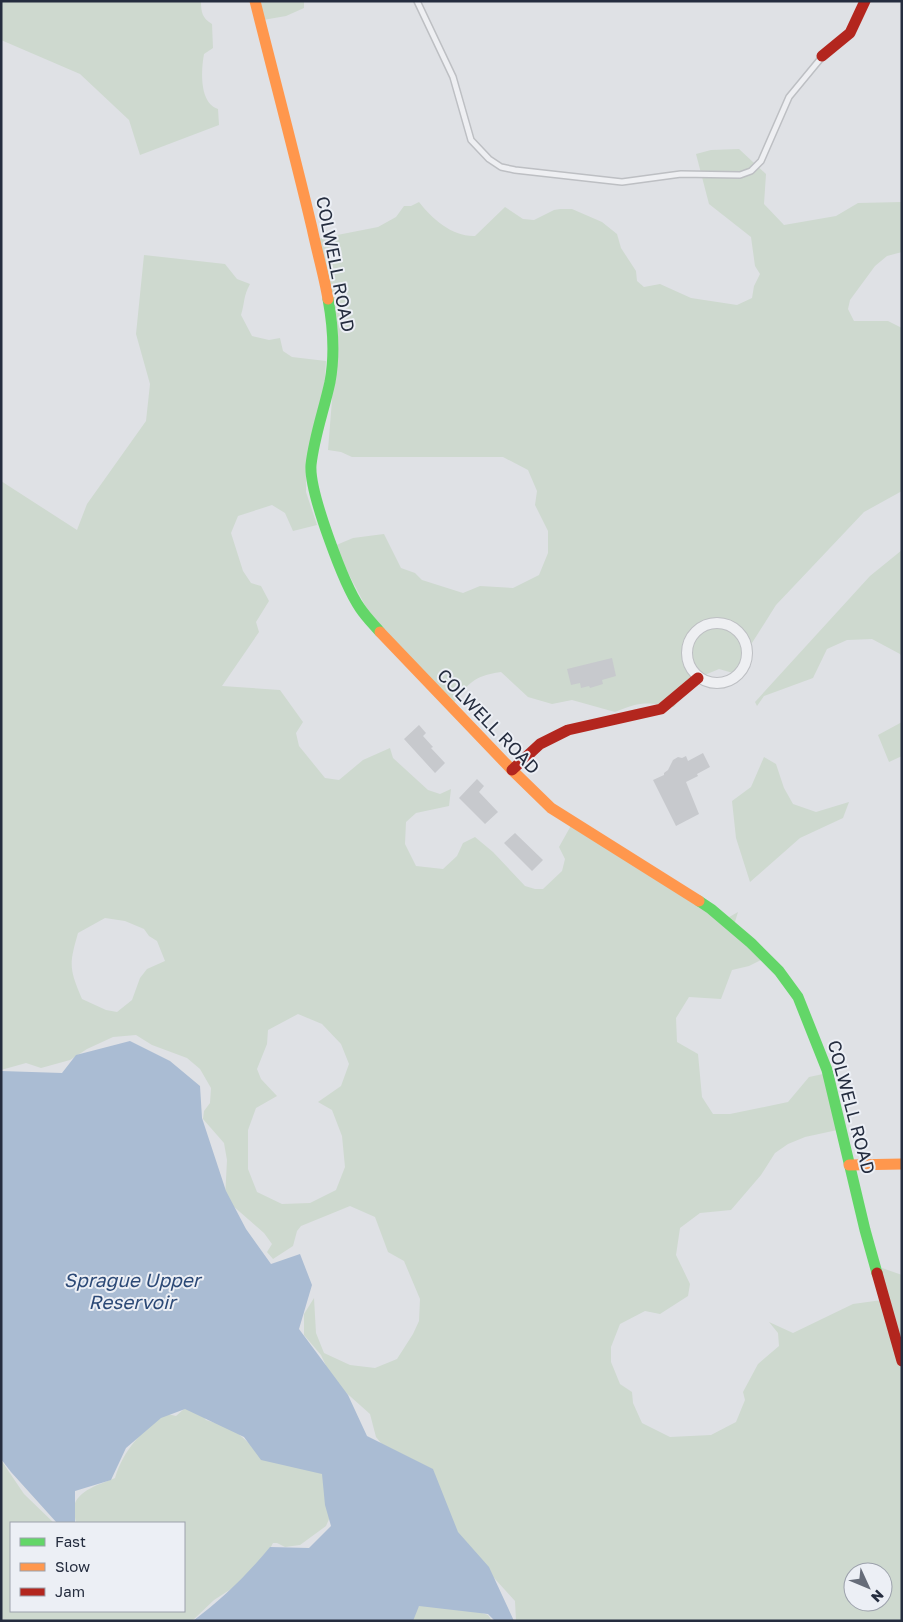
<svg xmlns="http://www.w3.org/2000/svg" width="903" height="1622" viewBox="0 0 903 1622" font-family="'Golos Text',sans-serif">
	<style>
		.green { fill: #ced9cf; fill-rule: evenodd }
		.water { fill: #aabcd3 }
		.building { fill: #c7c9cd }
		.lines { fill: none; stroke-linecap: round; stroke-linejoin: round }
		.lane-casing { stroke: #bdbfc3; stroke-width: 8 }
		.street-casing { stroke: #bdbfc3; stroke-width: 12 }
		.lane { stroke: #eeeff2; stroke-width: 5 }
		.street { stroke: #eeeff2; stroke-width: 10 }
		.fast { stroke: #63d668; stroke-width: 11 }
		.slow { stroke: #ff974d; stroke-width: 11 }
		.jam { stroke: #b3261e; stroke-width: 11 }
		.labels { text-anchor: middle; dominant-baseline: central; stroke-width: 4; stroke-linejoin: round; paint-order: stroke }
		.street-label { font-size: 18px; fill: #252d3f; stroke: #eceff5 }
		.water-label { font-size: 19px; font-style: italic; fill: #2c4976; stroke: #eceff5 }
	</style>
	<rect width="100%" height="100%" fill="#dfe1e5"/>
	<path class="green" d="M1,1H201C201,12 202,18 212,24L213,48L204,54C201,70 199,103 218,109L219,125L140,155L129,120L80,74L1,40Z
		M257,1H304V8L286,16L263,20Z
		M739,149L766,174L764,204L784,225L836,216L858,203L902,202V252L887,256L875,266L850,300L848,309L854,321H888L902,328V491L864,512L776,605L733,673L719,669L693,680L674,707C648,702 640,701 615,712L572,700L552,704L528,697L501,672C472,676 468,684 451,707L377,628L334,546L353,538L384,534L401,568L415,573L422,580L463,593L480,586L513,588L539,575L548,553V531L535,505L537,491L528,470L503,457H352L341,452L328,450L332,400L333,361L317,239L378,227L396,217L404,206H411L419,202C432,219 453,237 475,236L505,207L523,219L534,220L554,210L560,209H572L602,222L617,234L621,248L636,271L637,281L644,287L660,284L691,298L737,305L752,298L754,286L760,274L755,266L751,237L709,204L696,154L711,150Z
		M144,255L225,264L237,279L250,284C243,297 245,302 241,315L252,336L269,340L280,338L283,351L292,357L326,361L324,393L306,470V492L317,525L293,531L285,513L272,505L238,516L231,533L243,571L251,583L261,586L269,601L256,622L259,632L222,686L280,690L303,722L296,733L299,746L325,778L339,780L363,760L390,748L393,758L428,790L440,794L451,789L449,806L416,813L406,822L405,844L416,866L443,869L457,856L463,843L475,837L493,852L525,886L535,889H543L562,871L565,859L559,847L573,822L724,920L738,912L734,925L765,958L749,966L732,970L721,999L689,997L676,1018L677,1042L698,1054L702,1097L713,1114H730L788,1102L809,1077L828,1073L842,1129L805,1137L788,1144L775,1153L761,1175L731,1210L700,1213L680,1228L676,1255L690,1284L688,1296L660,1314L645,1311L620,1324L611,1347V1362L620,1384L632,1392L633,1403L642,1423L670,1437L711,1435L736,1422L745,1400L743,1392L758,1364L779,1346L778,1333L769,1322L793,1333L853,1304L882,1300V1268L902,1275V1621H516L515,1601L465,1546L376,1437L370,1414L333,1381L321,1355L304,1335V1314L314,1298L316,1333L324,1353L350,1365L375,1368L397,1359L413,1334L419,1321L420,1299L404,1261L388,1252L375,1217L350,1206L301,1226L297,1231L293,1246L273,1259L267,1252L272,1244L264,1233L225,1199L227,1160L224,1143L203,1119L204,1111L210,1103L211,1088L200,1069L187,1058L152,1045L136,1035L113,1037L87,1049L70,1060L41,1068L26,1063L1,1070V481L77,530L87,504L146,421L150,384L136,334ZM105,918L125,921L144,929L149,936L157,941L165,961L147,969L140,978L132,1000L117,1012L106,1010L82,999C69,968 69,965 78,933ZM298,1014L322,1024L341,1044L349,1064L341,1086L318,1102L332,1110L342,1136L345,1167L336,1190L310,1203L282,1204L257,1192L248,1169V1130L256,1108L277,1096L261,1079L257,1069L267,1044L268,1030ZM853,1572H883V1602H853Z
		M902,550V657L900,654L872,639L847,640L827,649L813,678L764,696L757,706L755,702L870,576Z
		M902,722V756L889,762L878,735Z
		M764,757L776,764L784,788L793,804L816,812L849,802L843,818L800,838L750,882L736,838L732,801L751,787Z
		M192,1402L206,1420L232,1428L269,1461L307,1460L328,1477L333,1510L326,1526L300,1545L285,1547L277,1543H273L265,1558L248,1578L214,1600L192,1621H1V1460L24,1494L54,1523H11V1611H184V1523H76C75,1518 74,1512 74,1507C77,1490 101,1484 115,1478C124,1449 141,1433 163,1413L176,1416Z
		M444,1601L488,1615L492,1621H409L419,1606Z"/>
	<path class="water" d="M130,1041L170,1061L200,1086L202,1118L226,1191L246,1229L271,1264L300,1254L312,1285L299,1329L348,1395L367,1436L433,1469L458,1532L489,1567L514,1621H495L488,1614L419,1606L413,1621H193C223,1598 246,1576 270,1547L309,1548L331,1526L325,1505L322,1474L261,1460L244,1437L185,1409L161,1418L126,1448L111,1480L75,1491V1523H57L11,1472L1,1459V1071L62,1073L76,1055Z"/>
	<path class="building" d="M612,658L616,676L602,680L603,684L590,688L589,686L581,688L580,683L571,685L567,669Z
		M419,725L426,733L423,736L433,747L431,748L445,763L435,773L404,739Z
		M703,753L710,767L697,774L698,776L686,782L699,814L676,826L653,780L664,775V773L668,770L673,760L678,757L682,758L686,756L688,761Z
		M477,779L484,786L479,792L498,812L485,824L459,798Z
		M515,833L543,860L532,871L504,843Z"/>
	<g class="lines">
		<g class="lane-casing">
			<path id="lane" d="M417,1L453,77L471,140L489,159L501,167L515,170L622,182L681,174L740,175L751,171L761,161L789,97L822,57"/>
		</g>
		<g class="street-casing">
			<path id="street" d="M687 653a30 30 0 1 1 60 0a30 30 0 1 1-60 0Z"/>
		</g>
		<use href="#lane" class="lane"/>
		<use href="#street" class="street"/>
		<path class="fast" d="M328,299C333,326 335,355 330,382C324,410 314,437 311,465C309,492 344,585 360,608C366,617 373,624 380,632
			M699,901L711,909L751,943L779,971L798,997L827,1070L865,1230L877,1273"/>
		<path class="slow" d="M255,1C274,77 294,152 312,228C317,252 324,275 328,299
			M380,632L512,770L551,808L699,901
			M849,1165L902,1164"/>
		<path class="jam" d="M822,56L850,33L865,1
			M512,770L540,744L568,730L661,709L698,678
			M877,1273L902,1361"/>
	</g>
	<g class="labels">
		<g class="street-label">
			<text transform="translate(336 264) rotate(79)">COLWELL ROAD</text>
			<text transform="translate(489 721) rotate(46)">COLWELL ROAD</text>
			<text transform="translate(852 1107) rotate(75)">COLWELL ROAD</text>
		</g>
		<g class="water-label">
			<text x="132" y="1279">Sprague Upper<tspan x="132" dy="22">Reservoir</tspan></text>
		</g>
	</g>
	<rect width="903" height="1622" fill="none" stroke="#252d3f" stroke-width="5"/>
	<rect x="10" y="1522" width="175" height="90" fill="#eceff5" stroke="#9ca1ac"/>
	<rect x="20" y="1538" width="25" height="8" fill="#63d668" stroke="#9ca1ac"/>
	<text x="55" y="1547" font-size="15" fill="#252d3f">Fast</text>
	<rect x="20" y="1563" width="25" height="8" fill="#ff974d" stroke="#9ca1ac"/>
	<text x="55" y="1572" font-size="15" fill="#252d3f">Slow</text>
	<rect x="20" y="1588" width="25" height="8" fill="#b3261e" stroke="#9ca1ac"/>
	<text x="55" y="1597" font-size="15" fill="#252d3f">Jam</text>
	<g transform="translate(868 1587) rotate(134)"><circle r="24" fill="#eceff5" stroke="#9ca1ac"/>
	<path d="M0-4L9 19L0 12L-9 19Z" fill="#666c79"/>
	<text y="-8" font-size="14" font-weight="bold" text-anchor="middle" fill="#252d3f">N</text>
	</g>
</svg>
